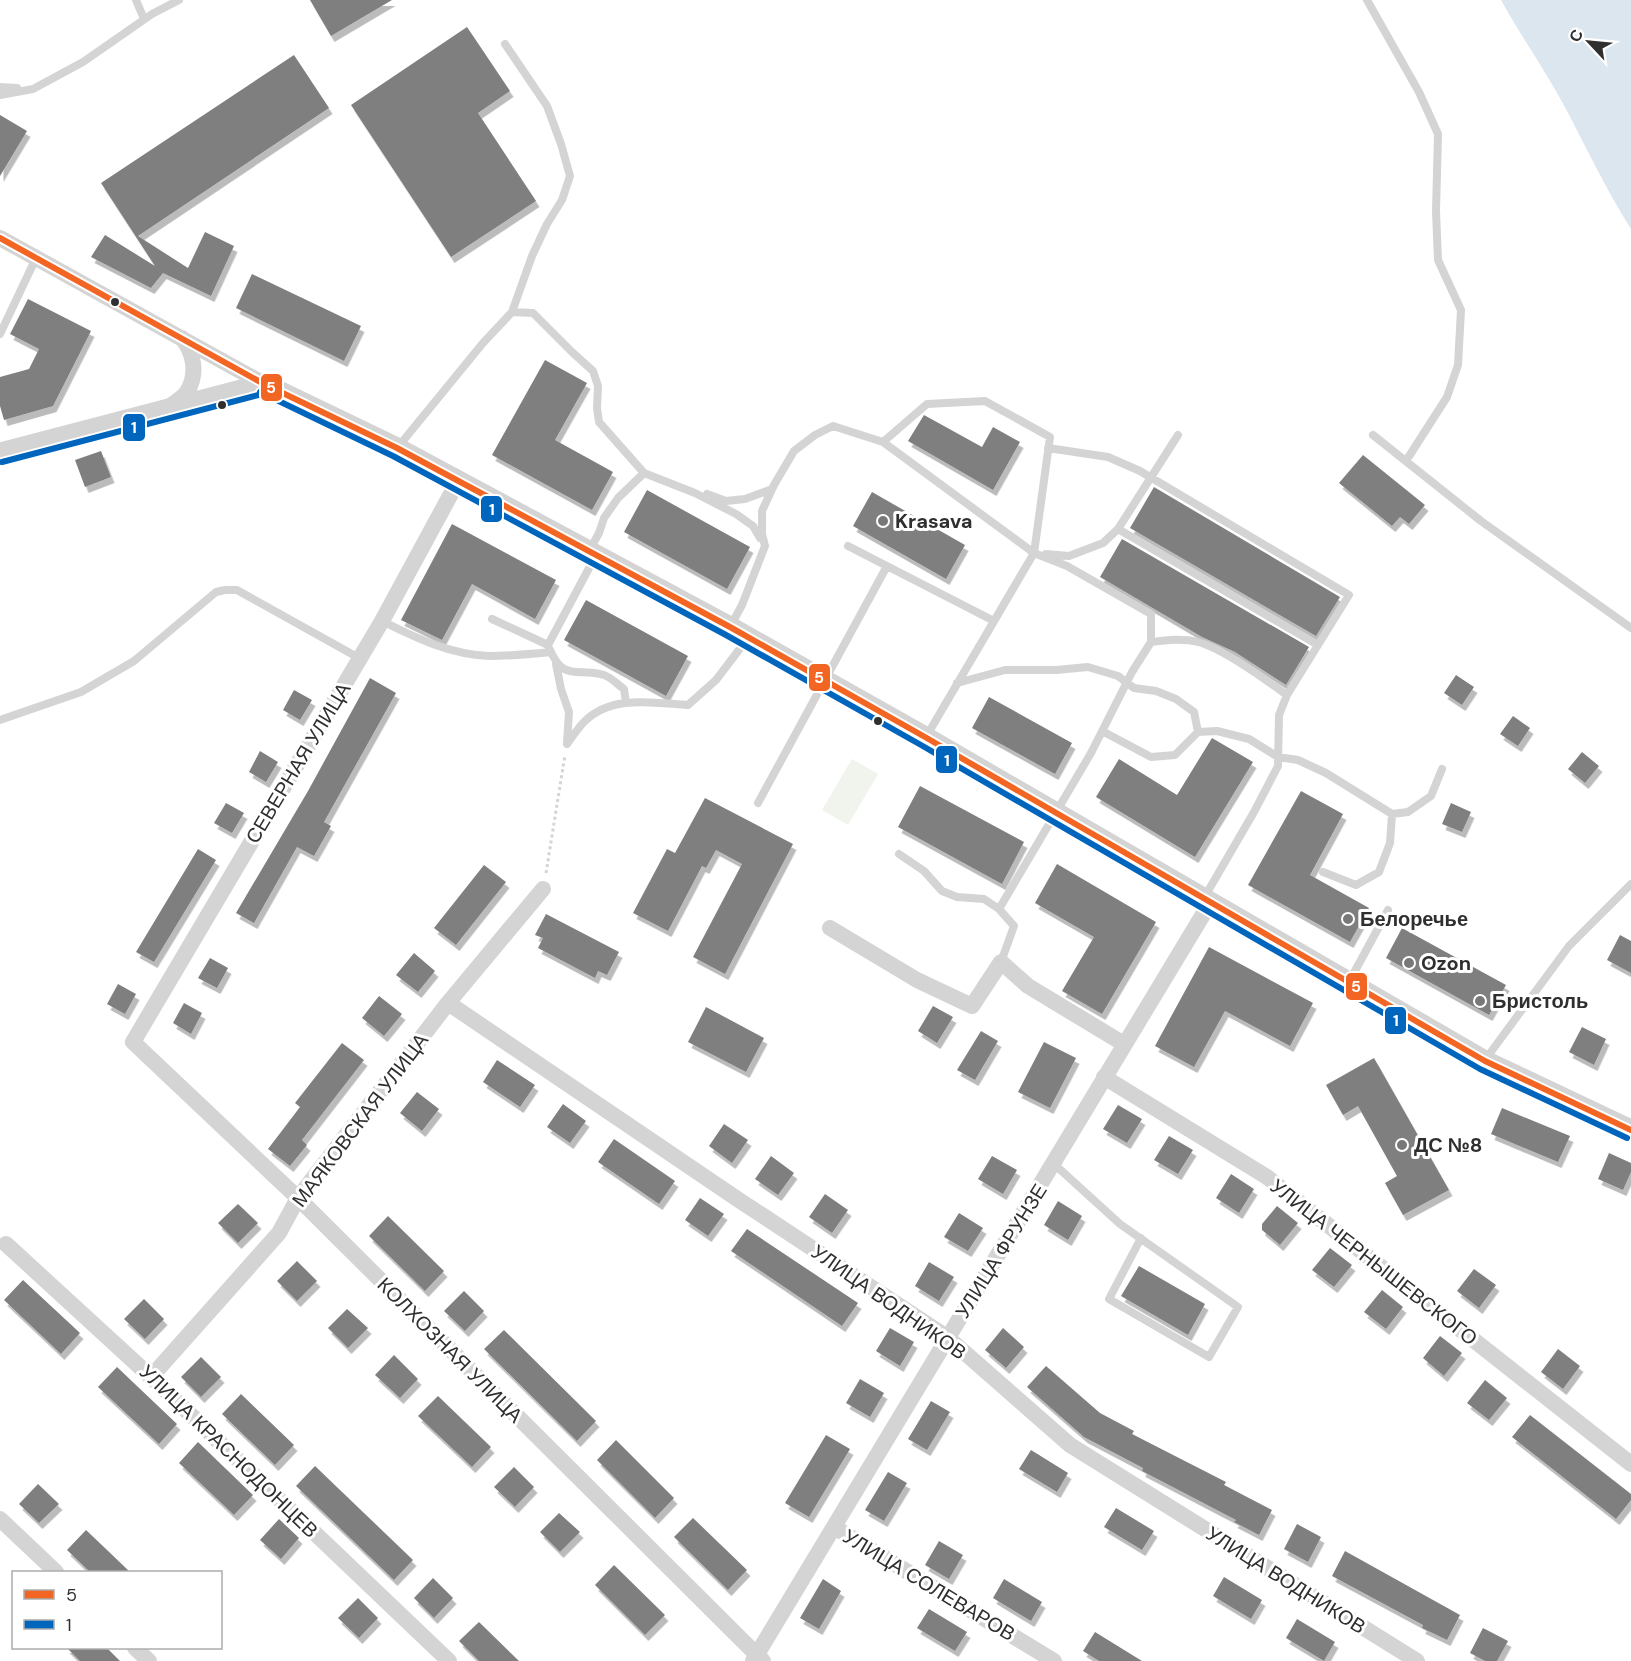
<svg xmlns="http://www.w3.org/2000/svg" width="1631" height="1661" viewBox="0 0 1631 1661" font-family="'DM Sans',sans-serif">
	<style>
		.green { fill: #f0f4ed }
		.water { fill: #dce6ef }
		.building { fill: #7f7f7f; filter: url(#shadow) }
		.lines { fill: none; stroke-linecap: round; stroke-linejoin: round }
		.path { stroke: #d4d4d4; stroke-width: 3; stroke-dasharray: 3 3; stroke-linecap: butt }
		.service { stroke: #d4d4d4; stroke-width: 8 }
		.minor { stroke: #d4d4d4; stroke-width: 16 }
		.tertiary { stroke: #d4d4d4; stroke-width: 21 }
		.bus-1-casing { stroke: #fff; stroke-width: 10 }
		.bus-2-casing { stroke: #fff; stroke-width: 10 }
		.bus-1 { stroke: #f26522; stroke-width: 6 }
		.bus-2 { stroke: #0065bd; stroke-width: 6 }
		.bus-dot { fill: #2f2f2f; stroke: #fff; stroke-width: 2 }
		.poi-dot { fill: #787878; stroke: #fff; stroke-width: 2 }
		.labels { text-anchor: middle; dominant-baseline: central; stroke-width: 6; stroke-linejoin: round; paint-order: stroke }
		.poi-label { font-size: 20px; font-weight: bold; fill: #2f2f2f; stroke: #fff; text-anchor: start }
		.street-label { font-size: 20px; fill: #2f2f2f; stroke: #fff }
		.line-badge { stroke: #fff; stroke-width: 2 }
		.badge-label { font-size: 16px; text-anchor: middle; font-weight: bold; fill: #fff }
	</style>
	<defs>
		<filter id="shadow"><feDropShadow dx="3.5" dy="6" stdDeviation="0" flood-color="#0004"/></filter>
	</defs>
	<rect width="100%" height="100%" fill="#fff"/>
	<path class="green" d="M852,759L878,774L848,825L822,810Z"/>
	<path class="water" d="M1501,0H1631V229C1607,191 1588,151 1567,111C1547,73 1522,38 1501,0Z"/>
	<path class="building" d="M310,0H392L331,36Z
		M467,27L510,91L478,113L536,201L451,257L351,105Z
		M294,55L329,108L138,236L188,268L205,232L234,246L211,296L163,273L151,288L91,257L105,235L155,266L101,183Z
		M0,115L27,131L0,176Z
		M252,274L361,326L344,361L236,308Z
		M28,299L91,331L53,406L4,420L0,406V377L29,369L39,349L10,334Z
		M545,360L587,383L555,440L613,472L592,510L492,455Z
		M924,415L982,447L993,427L1020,442L993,490L908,441Z
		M101,451L111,477L85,487L75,460Z
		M1363,455L1425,505L1409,524L1400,517L1392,526L1339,483Z
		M1154,487L1340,597L1316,636L1130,528Z
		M647,490L750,547L727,589L624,532Z
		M872,492L965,545L946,579L853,526Z
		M452,524L556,580L535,619L472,584L442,640L401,620Z
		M1122,539L1309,647L1286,685L1235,652L1202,637L1100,577Z
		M586,600L688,656L666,696L564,640Z
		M1456,675L1474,687L1462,705L1444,693Z
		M370,678L396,693L324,822L331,826L314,856L297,847L254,923L236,913L308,791Z
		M294,690L312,700L300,720L283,710Z
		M989,697L1072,743L1055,774L972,728Z
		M1513,716L1530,728L1518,746L1500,734Z
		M1212,738L1253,762L1195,857L1096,797L1119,759L1177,795Z
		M260,751L278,762L266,782L249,772Z
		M1582,752L1599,766L1585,783L1568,769Z
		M920,786L1024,842L1002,884L898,827Z
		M1301,791L1343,814L1310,875L1369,908L1350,942L1248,885Z
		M705,798L793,844L725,974L693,957L742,864L716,850L706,868L702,866L668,931L633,913L667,849L675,853Z
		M226,803L244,813L232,833L214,823Z
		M1451,803L1471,812L1462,832L1442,824Z
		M198,849L216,860L154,962L136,952Z
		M1057,864L1156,922L1102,1014L1062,991L1094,937L1035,903Z
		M484,865L506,882L456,945L434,928Z
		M546,914L619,952L607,975L598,971L595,978L538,948L543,938L535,935Z
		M1402,928L1506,985L1489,1015L1386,958Z
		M1620,935L1631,941V973L1607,960Z
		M1209,947L1313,1003L1290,1046L1225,1011L1194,1067L1155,1046Z
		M414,953L435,971L418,992L396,975Z
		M210,958L228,968L217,988L198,978Z
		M118,984L136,994L125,1014L107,1004Z
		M379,996L402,1014L384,1036L362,1018Z
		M184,1003L202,1013L191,1034L173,1023Z
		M933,1006L953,1017L937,1043L918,1031Z
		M706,1007L764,1038L746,1072L688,1042Z
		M1582,1027L1606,1039L1594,1065L1569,1052Z
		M981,1031L998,1041L975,1080L957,1070Z
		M1044,1042L1076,1058L1050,1108L1018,1092Z
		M342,1043L364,1060L302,1140L307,1145L290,1166L268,1149L300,1107L295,1103Z
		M1374,1058L1449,1190L1403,1215L1385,1183L1397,1176L1358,1106L1343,1115L1326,1085Z
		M497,1060L535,1085L520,1107L483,1082Z
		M417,1092L439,1109L422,1131L400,1113Z
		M563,1104L586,1121L570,1143L547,1127Z
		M1118,1105L1142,1119L1127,1143L1103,1129Z
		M1502,1108L1570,1136L1558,1162L1491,1134Z
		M724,1124L748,1140L732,1163L709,1146Z
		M1169,1136L1193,1150L1178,1174L1154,1160Z
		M614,1139L675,1181L659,1204L598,1162Z
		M1609,1153L1631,1163V1172L1623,1190L1598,1179Z
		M771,1156L794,1173L778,1195L755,1179Z
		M992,1156L1017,1170L1003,1194L978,1179Z
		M1231,1174L1254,1189L1239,1213L1216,1198Z
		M825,1194L848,1210L832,1233L809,1217Z
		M700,1198L724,1214L708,1236L685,1220Z
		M1058,1201L1082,1216L1068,1240L1044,1225Z
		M238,1204L258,1223L238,1243L218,1223Z
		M1277,1206L1298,1223L1280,1245L1262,1230V1224Z
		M959,1213L983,1228L968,1251L944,1237Z
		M388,1216L444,1271L425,1291L369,1236Z
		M747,1229L858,1303L842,1326L731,1251Z
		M1330,1248L1352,1265L1334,1287L1312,1270Z
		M297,1261L317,1281L297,1301L277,1281Z
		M929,1262L954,1277L939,1301L915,1286Z
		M1139,1266L1205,1304L1188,1335L1121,1296Z
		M1474,1269L1496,1285L1479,1308L1457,1291Z
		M23,1280L80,1333L61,1354L4,1300Z
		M1382,1290L1403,1307L1386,1329L1364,1312Z
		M464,1291L484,1311L465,1331L444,1311Z
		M144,1299L164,1319L145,1339L124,1319Z
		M347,1309L368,1328L348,1348L328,1328Z
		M890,1328L914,1342L900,1366L876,1351Z
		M1003,1328L1024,1347L1006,1368L985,1350Z
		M504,1330L596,1421L577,1441L484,1349Z
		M1440,1336L1462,1353L1444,1376L1423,1358Z
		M1558,1349L1580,1366L1563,1389L1541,1372Z
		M394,1355L418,1379L400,1398L375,1375Z
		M201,1357L221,1377L201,1397L181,1377Z
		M1046,1366L1100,1413L1134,1431L1132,1434L1226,1482L1224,1485L1272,1510L1259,1535L1234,1522L1236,1520L1142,1471L1143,1468L1084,1437L1027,1387Z
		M117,1367L177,1424L159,1444L98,1387Z
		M860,1379L884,1393L870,1417L846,1403Z
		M1485,1380L1507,1398L1489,1420L1467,1403Z
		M241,1394L294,1445L275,1465L222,1414Z
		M438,1396L491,1447L472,1467L418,1416Z
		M931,1401L950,1412L927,1450L908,1439Z
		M1530,1415L1631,1494V1500L1616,1519L1512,1437Z
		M826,1435L850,1449L809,1517L785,1503Z
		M616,1440L674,1498L655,1518L597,1460Z
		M198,1442L253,1495L234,1515L179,1463Z
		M1031,1450L1068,1473L1057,1492L1019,1469Z
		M315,1466L413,1560L394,1580L296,1486Z
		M514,1467L534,1487L515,1507L494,1487Z
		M888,1472L907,1483L884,1521L865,1510Z
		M38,1484L59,1504L39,1523L19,1504Z
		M1116,1508L1154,1531L1142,1550L1104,1527Z
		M559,1513L580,1532L560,1552L540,1532Z
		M693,1518L747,1570L728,1590L674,1537Z
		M279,1519L299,1538L281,1559L260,1540Z
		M1297,1524L1321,1537L1308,1562L1284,1549Z
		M86,1530L106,1549L130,1572H90L67,1550Z
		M939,1541L963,1555L949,1579L925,1565Z
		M1345,1551L1460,1615L1447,1640L1422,1628L1423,1625L1332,1576Z
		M614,1565L665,1615L645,1635L595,1585Z
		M1224,1577L1262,1600L1251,1619L1213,1596Z
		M433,1578L453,1598L434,1618L414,1598Z
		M823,1579L841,1591L819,1629L800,1618Z
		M1004,1579L1042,1602L1031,1621L993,1598Z
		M358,1598L378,1618L359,1638L338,1618Z
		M929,1609L967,1632L955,1651L917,1628Z
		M1297,1619L1335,1642L1324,1661L1286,1638Z
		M479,1622L519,1661H479L459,1641Z
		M1483,1628L1508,1641L1497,1661H1485L1470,1653Z
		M1095,1632L1142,1661H1099L1083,1651Z
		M66,1647H106L120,1661H80Z"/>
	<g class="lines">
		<path class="path" d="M546,873L565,755"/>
		<path class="service" d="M136,0L144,19
			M1367,0L1419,92L1438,134L1436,211L1438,260L1461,310L1458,365L1447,397L1406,461
			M505,44L547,106L561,144L570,176L562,200L547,224L532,256L512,312
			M0,87L17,88
			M0,95L33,89L83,62L152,14L179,0
			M0,334L36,258
			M1373,435L1481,521L1631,628
			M398,447L483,343L512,312L533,313L572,352L593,371L598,386L597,408L599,422L644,473
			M1048,448L1108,457L1140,471L1349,595L1287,695
			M707,494L726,501L745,499L772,489
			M1118,529L1318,645
			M848,546L994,621
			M589,551L599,533L604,518L618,498L644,473L695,493L736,514L753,526L760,538
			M1046,554L1069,556L1103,543L1118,529L1178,435
			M492,619L548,645L596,555
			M382,621C416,638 451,655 490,656C510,656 531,654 551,652
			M730,627L742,605L765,546L762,534V511L774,485L794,451L815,435L833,426L883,442
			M1151,642C1167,640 1183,638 1198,642C1222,648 1266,680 1287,695L1279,715L1278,766L1254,812L1204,898
			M549,648C564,683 577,667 604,675C611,677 618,685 624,689L626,703
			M556,664L561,689L569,712L567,743
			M957,683L1005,670H1056L1088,667L1118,676L1134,688L1156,691L1176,699L1194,712L1198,732
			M0,720L81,692L134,661L216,592L225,590H237L359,658
			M1102,731L1151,757L1175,755L1198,732L1217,731L1249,739L1278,757L1298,760L1326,773L1392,814L1408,812L1431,796L1442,769
			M926,737L1034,553L1050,437L985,401L927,404L883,442L1034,553L1067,566L1151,614V642L1132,672L1091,753L999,909
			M567,744C573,736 578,728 584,722C611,694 654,703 688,705L716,680L748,638
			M758,803L887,566
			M899,854L924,871L942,891L957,897L984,899L999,909L1014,926L1001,962
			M1323,872L1356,885L1379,872L1390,843L1392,814
			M1349,982L1388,910
			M1485,1060L1569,946L1631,884
			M1054,1164L1120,1224L1238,1307L1209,1357L1109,1299L1141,1238"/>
		<path class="minor" d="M0,238L264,384
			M169,407C174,403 183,398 187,392C198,374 194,353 182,338
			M458,481L382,621L133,1042L298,1198L763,1661
			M830,928L917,980L972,1006L1001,962L1028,986L1124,1044
			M448,1003L742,1202L948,1338L1070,1445L1417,1661
			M1104,1077L1267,1177L1631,1464
			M6,1244L151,1377L449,1661
			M151,1377L279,1233L298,1198L448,1003L543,889
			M0,1519L56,1572
			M834,1527L1054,1661
			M135,1648L149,1661
			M753,1661L1210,903"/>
		<path class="tertiary" d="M0,453L264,384L397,448L730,627L925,737L1485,1061L1631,1130"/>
		<g class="bus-1-casing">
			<path id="bus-1" d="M0,238L264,384L397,448L730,627L925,737L1485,1061L1631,1130"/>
		</g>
		<g class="bus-2-casing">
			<path id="bus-2" d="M260,392L393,456L726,635L921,745L1480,1069L1627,1138
				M2,462L266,393"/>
		</g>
		<use href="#bus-1" class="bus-1"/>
		<use href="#bus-2" class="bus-2"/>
	</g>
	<g class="bus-dot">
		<circle cx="115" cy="302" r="5"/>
		<circle cx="222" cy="405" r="5"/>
		<circle cx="878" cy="721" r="5"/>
	</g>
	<g class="poi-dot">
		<circle cx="883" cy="521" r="6"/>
		<circle cx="1348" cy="919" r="6"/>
		<circle cx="1409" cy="963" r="6"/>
		<circle cx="1480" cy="1001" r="6"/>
		<circle cx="1402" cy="1145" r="6"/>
	</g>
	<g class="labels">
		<g class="poi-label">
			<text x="895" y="521">Krasava</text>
			<text x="1360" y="919">Белоречье</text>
			<text x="1421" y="963">Ozon</text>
			<text x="1492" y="1001">Бристоль</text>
			<text x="1414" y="1145">ДС №8</text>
		</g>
		<g class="street-label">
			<text transform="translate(298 763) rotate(-59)">СЕВЕРНАЯ УЛИЦА</text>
			<text transform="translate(360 1120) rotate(-53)">МАЯКОВСКАЯ УЛИЦА</text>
			<text transform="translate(1001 1251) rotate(-58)">УЛИЦА ФРУНЗЕ</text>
			<text transform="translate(1374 1262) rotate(38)">УЛИЦА ЧЕРНЫШЕВСКОГО</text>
			<text transform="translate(889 1302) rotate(35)">УЛИЦА ВОДНИКОВ</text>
			<text transform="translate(450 1350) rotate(45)">КОЛХОЗНАЯ УЛИЦА</text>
			<text transform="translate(229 1451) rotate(44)">УЛИЦА КРАСНОДОНЦЕВ</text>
			<text transform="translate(1286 1580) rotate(32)">УЛИЦА ВОДНИКОВ</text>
			<text transform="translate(929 1585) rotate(31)">УЛИЦА СОЛЕВАРОВ</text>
		</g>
	</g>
	<g class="line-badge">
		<rect x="260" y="373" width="23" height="29" rx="6" fill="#f26522"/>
		<rect x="122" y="413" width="24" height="29" rx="6" fill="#0065bd"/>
		<rect x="480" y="495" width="23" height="28" rx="6" fill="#0065bd"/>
		<rect x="808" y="663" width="23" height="29" rx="6" fill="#f26522"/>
		<rect x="935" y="745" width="23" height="29" rx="6" fill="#0065bd"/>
		<rect x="1345" y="972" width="23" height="29" rx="6" fill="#f26522"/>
		<rect x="1384" y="1006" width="23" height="29" rx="6" fill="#0065bd"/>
	</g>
	<g class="badge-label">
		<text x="271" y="393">5</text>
		<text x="134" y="433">1</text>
		<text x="492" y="515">1</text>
		<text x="819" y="683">5</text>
		<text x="947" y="766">1</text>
		<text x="1356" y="992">5</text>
		<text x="1396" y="1026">1</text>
	</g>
	<rect x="12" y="1571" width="210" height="78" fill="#ffffff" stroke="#acacac" stroke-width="1.5"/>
	<rect x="24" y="1590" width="30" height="9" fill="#f26522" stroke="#acacac" stroke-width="1.5"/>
	<text x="66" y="1601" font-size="18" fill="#2f2f2f">5</text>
	<rect x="24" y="1620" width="30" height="9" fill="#0065bd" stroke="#acacac" stroke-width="1.5"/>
	<text x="66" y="1631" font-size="18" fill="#2f2f2f">1</text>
	<g transform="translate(1589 42) rotate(296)" stroke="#ffffff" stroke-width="4.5" paint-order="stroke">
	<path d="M0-4.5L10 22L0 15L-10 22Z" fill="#2f2f2f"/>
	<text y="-9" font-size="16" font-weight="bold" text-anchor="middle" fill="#2f2f2f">С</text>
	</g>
</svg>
